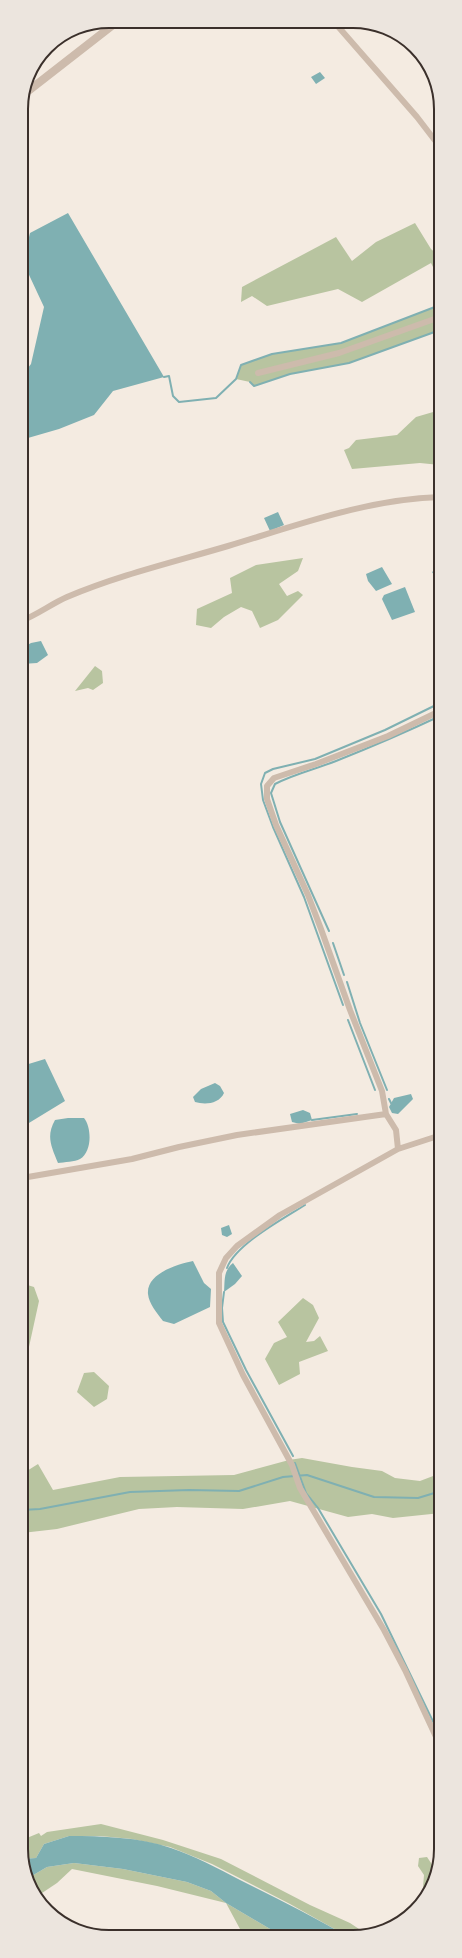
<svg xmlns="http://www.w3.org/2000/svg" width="462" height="1958" viewBox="0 0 462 1958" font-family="Arial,sans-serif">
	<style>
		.green { fill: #b8c4a0 }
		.water { fill: #7fb0b2 }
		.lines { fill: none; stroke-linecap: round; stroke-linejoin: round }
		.stream { stroke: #7fb0b2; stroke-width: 2 }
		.minor { stroke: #cdbbac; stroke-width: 6 }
		.tertiary { stroke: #cdbbac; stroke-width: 8 }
		.rim { fill: none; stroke: #3b302b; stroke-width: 2 }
	</style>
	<rect width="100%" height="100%" fill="#f4ebe1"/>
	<path class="green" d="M415,223L431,249L440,257V281L431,263L362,302L338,289L267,306L252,296L241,302L242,287L336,237L352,261L376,242Z
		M440,305V330L349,363L290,374L254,386L250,382L236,379L241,365L272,354L341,343Z
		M440,410V465L420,463L352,469L344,450L349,448L356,440L397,435L416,417Z
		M303,558L298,571L279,584L287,596L298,591L303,595L278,620L260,628L252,611L241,607L224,617L211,628L196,625L197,609L232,593L230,578L256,565Z
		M95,666L102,671L103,683L93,690L88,688L75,691Z
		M24,1284L34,1287L39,1301L27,1356L22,1360V1286Z
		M303,1298L313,1305L319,1318L306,1342L314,1341L320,1336L328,1351L299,1362L300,1374L279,1385L265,1359L274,1343L287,1337L278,1322Z
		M94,1372L109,1386L107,1399L94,1407L77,1392L84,1373Z
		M302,1458L352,1467L382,1471L395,1478L420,1481L441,1473V1513L393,1518L372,1514L348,1517L290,1501L243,1509L177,1507L139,1509L57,1529L22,1533V1474L38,1464L53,1490L120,1477L234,1475L289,1460Z
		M101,1824L163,1840L221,1859L310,1905L350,1923L368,1935L347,1936L290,1904L212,1864L170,1847L132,1839L100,1836H69L44,1844L36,1858L22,1859V1840L39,1833L41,1836L47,1832Z
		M427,1857L435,1869L427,1887H423L424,1875L418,1866L419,1858Z
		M74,1863L123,1869L187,1882L211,1891L226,1903L282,1936H233L240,1929L226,1903L157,1886L72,1869L57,1883L39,1895L30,1877L47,1867Z"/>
	<path class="water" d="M320,72L325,78L316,84L311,77Z
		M68,213L164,377L113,391L94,415L59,429L21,440V377L31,364L44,307L23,262L30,233Z
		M278,512L284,525L270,531L264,518Z
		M440,566V584L432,572Z
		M382,567L392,584L376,591L368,581L366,574Z
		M405,587L415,612L392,620L382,599L384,595Z
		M41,641L48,655L37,663L22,664L21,649L31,643Z
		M45,1059L65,1101L24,1126L22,1125V1066Z
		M215,1083L220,1086L224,1093C219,1104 205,1105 195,1102L193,1097L201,1089Z
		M411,1094L413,1099L398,1114L392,1113L389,1107L394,1098Z
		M303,1110L310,1113L312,1120L300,1124L292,1122L290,1114Z
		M68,1118H84C92,1128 92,1152 80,1159C75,1162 64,1162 58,1163C51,1146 46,1136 55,1120Z
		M229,1225L232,1234L227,1237L222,1235L221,1228Z
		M193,1261L204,1283L211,1289L210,1307L174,1324L163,1321C157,1313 149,1304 148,1294C146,1273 179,1264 193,1261Z
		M233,1263L242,1276L235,1284L224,1292C225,1281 223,1271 233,1263Z
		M69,1836C102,1836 139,1837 171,1848C195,1856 217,1868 240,1880C276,1898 312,1916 347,1936H282L226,1903L211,1891L187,1882L123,1869L74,1863L47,1867L30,1877L22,1859L36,1858L44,1844Z"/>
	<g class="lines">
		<path class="stream" d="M164,377L169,376L173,396L179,402L216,398L236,379L241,365L272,354L341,343L440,305
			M250,382L254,386L290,374L349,363L440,330
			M329,931L280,822L271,793L275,784C294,774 316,769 336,761C371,747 406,732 440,716
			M333,943L344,975
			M347,982L360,1023L387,1090
			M343,1005L304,897L273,827L263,800L261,784L265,773L273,769L315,759L385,730L440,703
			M348,1020L375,1090
			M389,1099L391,1103
			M312,1120L357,1114
			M227,1268C236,1244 283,1219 305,1205
			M224,1292L222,1308L223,1322L246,1370L293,1456
			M295,1463L306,1493L318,1508L381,1614L441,1738
			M22,1510L40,1509L130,1492L189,1490L239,1491L283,1477L307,1475L374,1497L418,1498L441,1491"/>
		<path class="minor" d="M335,23L417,117L440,147
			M258,373L339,353L440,317
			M21,621C37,615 51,604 67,597C119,575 174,562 228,546C298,525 368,499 440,497
			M386,1114L382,1091L350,1010L321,929L308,895L276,825L267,799V786L274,778L316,764L388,736L440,711
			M398,1149L280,1215L237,1246L226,1258L219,1273V1323L243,1375L292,1465L300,1488L384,1630L405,1670L437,1739L441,1743
			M22,1178L132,1159L179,1147L237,1135L386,1114L396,1130L398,1149L441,1135"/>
		<path class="tertiary" d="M23,95L118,21"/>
	</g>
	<path d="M0 0H462V1958H0ZM109 28H353A81 81 0 0 1 434 109V1849A81 81 0 0 1 353 1930H109A81 81 0 0 1 28 1849V109A81 81 0 0 1 109 28Z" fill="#ece5de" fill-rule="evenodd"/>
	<path class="rim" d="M109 28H353A81 81 0 0 1 434 109V1849A81 81 0 0 1 353 1930H109A81 81 0 0 1 28 1849V109A81 81 0 0 1 109 28Z"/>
</svg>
